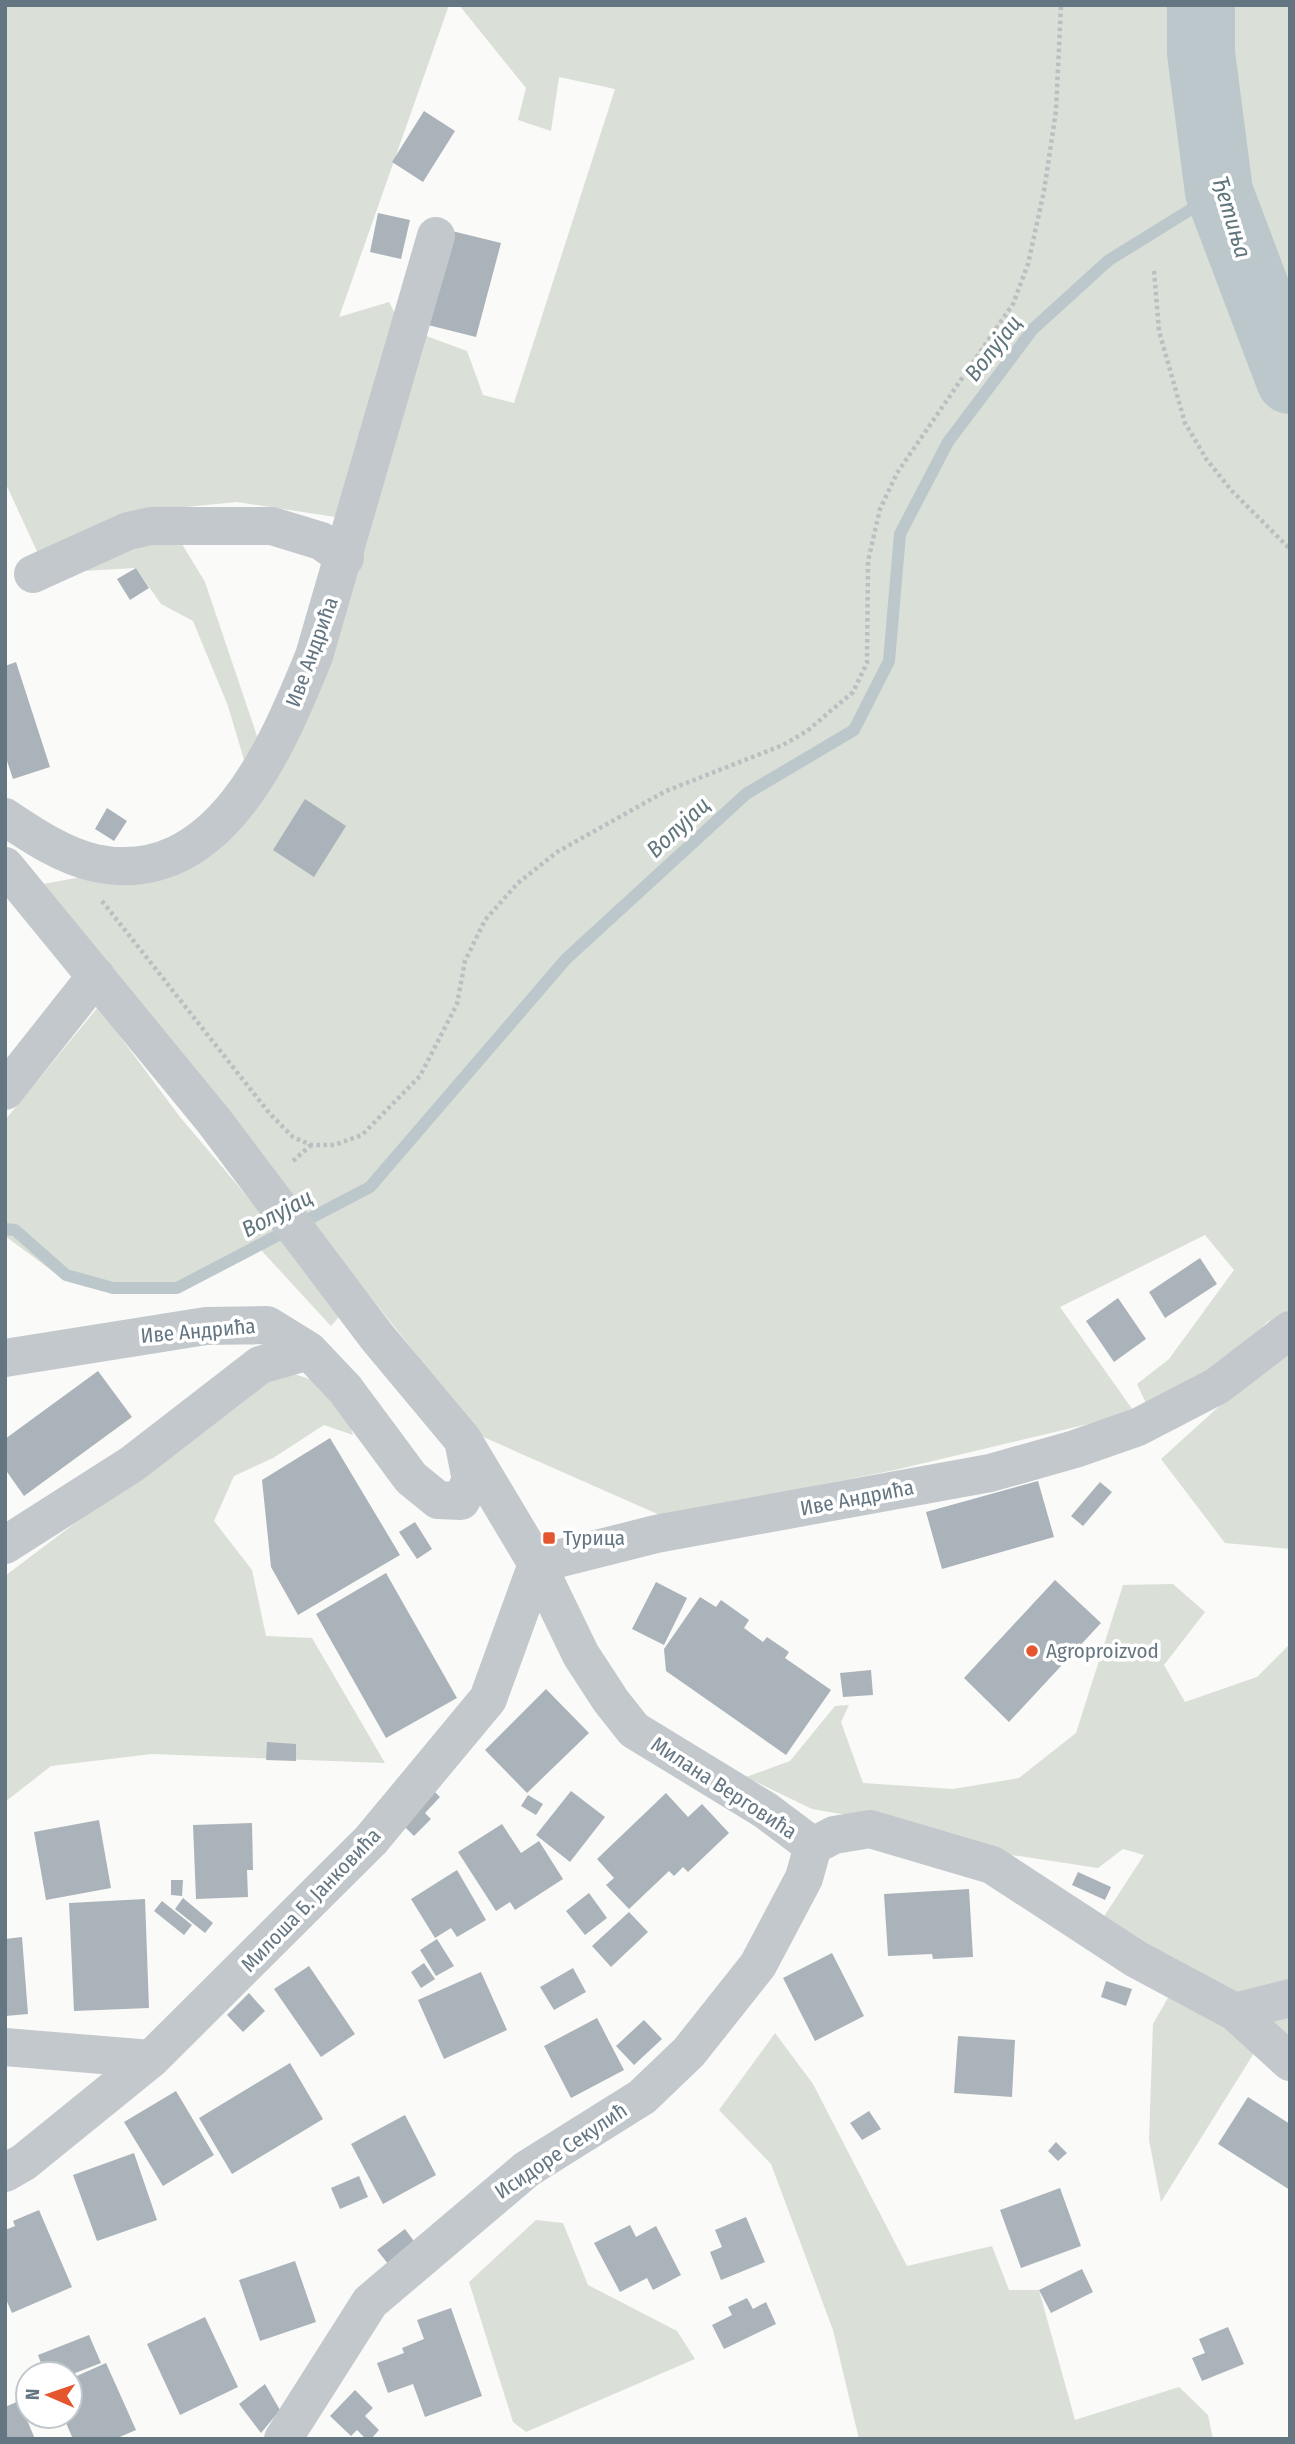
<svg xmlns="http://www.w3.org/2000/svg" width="1295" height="2444" viewBox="0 0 1295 2444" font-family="'Fira Sans Condensed',sans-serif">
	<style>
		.green { fill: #dadfd7; fill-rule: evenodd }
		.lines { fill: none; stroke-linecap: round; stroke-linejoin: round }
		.stream { stroke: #bbc7cb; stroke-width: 12 }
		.river { stroke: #bbc7cb; stroke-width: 68 }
		.building { fill: #aab3b9 }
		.path { stroke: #bbbfc2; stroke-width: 4.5; stroke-dasharray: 3.5 3.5; stroke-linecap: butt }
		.minor { stroke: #c3c8cc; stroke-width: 38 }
		.poi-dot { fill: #e4572e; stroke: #fff; stroke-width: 2.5 }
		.labels { text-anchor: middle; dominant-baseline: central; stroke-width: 7; stroke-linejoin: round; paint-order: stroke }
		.street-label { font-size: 21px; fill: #657683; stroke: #fff }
		.poi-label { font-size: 21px; fill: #657683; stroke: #fff; text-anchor: start }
		.water-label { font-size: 23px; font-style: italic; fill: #60757c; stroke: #fff }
	</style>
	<rect width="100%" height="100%" fill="#fafaf8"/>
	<path class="green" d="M5,5H449L339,317L389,302L402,327L467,351L483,395L514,403L615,89L559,77L551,131L518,120L526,88L459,5H1290V1549L1225,1543L1161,1459L1225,1401L1270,1319L1212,1379L1149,1410L1137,1384L1169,1359L1234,1270L1205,1235L1060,1307L1135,1413L895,1470L662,1516L481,1436L43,884L192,857L256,800L228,706L193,621L161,604L136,568L47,573L5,482ZM237,502L342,518L313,699L259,742L205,582L176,534V508Z
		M98,1007L180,1117L344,1311L331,1326L260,1249L166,1293L106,1290L55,1273L5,1236V1120Z
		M287,1372C328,1383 342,1393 353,1435L324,1425L273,1458L234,1476L214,1521L252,1570L266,1636L312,1638L385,1763L152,1754L51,1766L5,1802V1576L251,1390Z
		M1173,1584L1205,1612L1164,1665L1185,1702L1257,1677L1290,1644V2066L1254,2053L1161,2202L1149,2140L1153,2024L1185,1968L1103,1918L1144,1855L1123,1849L1098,1868L1012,1855L888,1822L812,1809L746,1777L790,1761L835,1706L849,1705L841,1722L863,1783L953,1789L1019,1778L1076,1733L1123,1585Z
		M775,2033L813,2084L907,2266L992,2246L1009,2290H1039L1075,2420L1179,2387L1208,2415L1213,2439H859L833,2330L771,2164L719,2110Z
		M536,2220L563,2223L588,2285L677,2331L695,2359L526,2432L513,2422L469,2282Z"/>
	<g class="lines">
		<path class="stream" d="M5,1229L15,1230L66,1275L113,1288H177L370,1187L566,959L746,794L854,730L889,661L900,534L948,442L1033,329L1109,260L1219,192"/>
		<path class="river" d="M1201,5V53L1219,192L1290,380"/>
	</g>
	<path class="building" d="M424,111L455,131L423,182L392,162Z
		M378,213L410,220L401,259L370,252Z
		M452,231L501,243L476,337L428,325Z
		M136,568L149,588L130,600L117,579Z
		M16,662L50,767L13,779L5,755V666Z
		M305,799L346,826L314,877L273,850Z
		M107,808L127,821L114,841L95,829Z
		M1200,1258L1217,1284L1165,1318L1149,1292Z
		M1118,1298L1146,1339L1114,1362L1086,1321Z
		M98,1371L132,1417L24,1496L5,1469V1439Z
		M330,1438L400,1555L298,1615L271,1567L262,1480Z
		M1038,1481L1054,1537L942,1569L926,1512Z
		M1100,1482L1112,1492L1083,1526L1071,1516Z
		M415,1522L432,1549L417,1559L399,1532Z
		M386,1573L457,1698L386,1738L316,1614Z
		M1055,1580L1101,1623L1009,1722L964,1678Z
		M656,1582L687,1598L664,1645L632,1629Z
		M700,1597L716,1607L721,1600L749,1620L744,1628L763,1642L767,1637L789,1652L785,1658L831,1690L786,1755L666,1671L664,1649Z
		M871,1670L873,1695L843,1697L840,1673Z
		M546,1689L589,1733L527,1793L485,1750Z
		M267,1742L296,1744V1761L266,1760Z
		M431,1788L440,1797L425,1813L431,1819L414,1836L399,1821Z
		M571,1791L605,1817L570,1862L536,1835Z
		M666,1793L688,1817L702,1804L729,1833L688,1872L683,1867L674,1876L669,1871L629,1909L606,1885L614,1878L597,1859Z
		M528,1795L543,1804L536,1815L521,1806Z
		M99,1820L111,1888L46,1900L34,1832Z
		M252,1823L253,1870H247L248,1897L196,1899L193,1825Z
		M502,1824L521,1853L539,1841L563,1879L515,1910L510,1902L496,1911L458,1852Z
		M457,1870L486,1920L457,1937L451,1928L435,1938L411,1899Z
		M1078,1872L1111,1887L1105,1900L1072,1885Z
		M171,1880H183L182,1896L171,1895Z
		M969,1889L973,1957L933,1959L932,1954L888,1956L884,1894Z
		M589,1893L607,1918L585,1935L566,1911Z
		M183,1898L213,1923L205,1933L175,1909Z
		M145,1899L149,2008L74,2011L69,1903Z
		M162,1901L192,1925L184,1935L154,1911Z
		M629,1912L648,1932L611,1967L592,1946Z
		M22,1937L28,2014L5,2016V1939Z
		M437,1939L454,1966L436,1976L420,1950Z
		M832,1953L864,2016L815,2041L783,1978Z
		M424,1963L435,1979L421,1988L411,1972Z
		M309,1966L355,2034L321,2057L274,1989Z
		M573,1968L586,1992L554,2010L540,1987Z
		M481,1972L507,2030L444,2059L418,2000Z
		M1106,1981L1132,1989L1126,2006L1101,1997Z
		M249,1993L265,2011L243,2032L227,2015Z
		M597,2018L624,2070L571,2098L544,2046Z
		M644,2020L662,2039L634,2065L616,2046Z
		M958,2036L1015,2040L1012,2097L954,2093Z
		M290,2063L323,2119L232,2174L199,2118Z
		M176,2091L214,2155L163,2186L124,2122Z
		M1248,2097L1290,2124V2190L1218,2144Z
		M869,2111L881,2129L862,2140L850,2123Z
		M405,2115L436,2175L383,2204L351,2144Z
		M1056,2142L1067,2153L1058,2161L1048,2151Z
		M134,2153L157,2220L97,2241L73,2175Z
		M359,2176L368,2197L340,2209L331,2188Z
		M1060,2188L1081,2246L1021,2268L1000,2210Z
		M39,2210L72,2287L12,2313L5,2297V2230L15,2226L13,2221Z
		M746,2217L765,2262L721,2280L710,2252L722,2247L715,2230Z
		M630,2225L636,2237L656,2226L681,2275L653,2290L647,2278L620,2292L594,2243Z
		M405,2229L416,2244L389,2265L377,2250Z
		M295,2261L316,2322L260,2341L239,2280Z
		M1082,2269L1093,2292L1051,2313L1039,2290Z
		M747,2298L753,2309L766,2302L776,2324L724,2349L712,2325L732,2315L728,2307Z
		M451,2308L482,2396L425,2417L413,2384L388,2393L377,2363L404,2353L402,2348L424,2339L417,2320Z
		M205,2317L238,2387L180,2415L147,2344Z
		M1228,2327L1244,2364L1202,2381L1192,2358L1205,2353L1199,2339Z
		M89,2335L101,2363L70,2375L45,2374L38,2355Z
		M106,2363L136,2430L115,2439H73L63,2416H70V2379Z
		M265,2384L280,2410L261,2433L239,2404Z
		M355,2390L373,2408L365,2416L379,2430L371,2439H366L357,2430L351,2436L330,2416Z
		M19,2401L35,2439H5V2407Z"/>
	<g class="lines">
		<path class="path" d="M1154,271L1159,331L1185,423L1207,460L1231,490L1290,549
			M102,901L270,1114L293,1137L311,1145H334L362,1135L420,1076L457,1004L465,961L485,920L518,883L557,852L666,791L783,745L807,731L853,692L867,663L868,561L880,509L897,473L1013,304L1028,264L1044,191L1056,111L1061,5
			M293,1161L311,1145"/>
		<path class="minor" d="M33,574L128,531L151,526H272L321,541L345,558
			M5,817C32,835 63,856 95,863C219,889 277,747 314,656L436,236
			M5,866L214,1121L377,1337L463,1440L537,1564L581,1655L611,1701L634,1730L765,1810L813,1846
			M5,1091L96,976
			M5,1358L206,1326L267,1325L309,1351L345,1389L411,1478L438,1500L461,1501L471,1480L464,1445
			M5,1545L132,1464L260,1365L309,1351
			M537,1564L656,1534L990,1473L1075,1449L1138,1427L1217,1386L1290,1330
			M813,1846L834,1835L870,1829L992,1865L1136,1959L1235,2012L1290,1998
			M1235,2012L1290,2062
			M5,2047L151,2059
			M5,2173L24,2162L151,2059L371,1840L488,1699L537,1564
			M283,2439L370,2302L527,2169L642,2097L689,2052L758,1965L804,1878L813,1846"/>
	</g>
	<g class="poi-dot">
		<rect x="542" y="1531" width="14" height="14" rx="3.5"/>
		<circle cx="1032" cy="1651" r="7"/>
	</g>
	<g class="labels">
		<g class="street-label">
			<text transform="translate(312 652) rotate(-70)">Иве Андрића</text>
			<text transform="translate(198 1331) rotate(-5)">Иве Андрића</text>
			<text transform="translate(857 1498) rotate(-11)">Иве Андрића</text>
			<text transform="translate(724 1788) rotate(33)">Милана Верговића</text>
			<text transform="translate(311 1900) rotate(-46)">Милоша Б. Јанковића</text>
			<text transform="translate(561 2151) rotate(-34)">Исидоре Секулић</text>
		</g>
		<g class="poi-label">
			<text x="563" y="1538">Турица</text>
			<text x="1046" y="1651">Agroproizvod</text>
		</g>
		<g class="water-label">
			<text transform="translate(1232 217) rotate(73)">Ђетиња</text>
			<text transform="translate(993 348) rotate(-52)">Волујац</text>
			<text transform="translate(678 827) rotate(-43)">Волујац</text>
			<text transform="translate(277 1213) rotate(-28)">Волујац</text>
		</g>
	</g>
	<rect width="1295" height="2444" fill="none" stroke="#657683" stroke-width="14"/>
	<g transform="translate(49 2395) rotate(272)"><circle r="33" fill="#ffffff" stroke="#c1c8cd" stroke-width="2"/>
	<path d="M0-5L12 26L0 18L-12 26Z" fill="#e4572e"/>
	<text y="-10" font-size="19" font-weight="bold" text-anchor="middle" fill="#657683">N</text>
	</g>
</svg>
